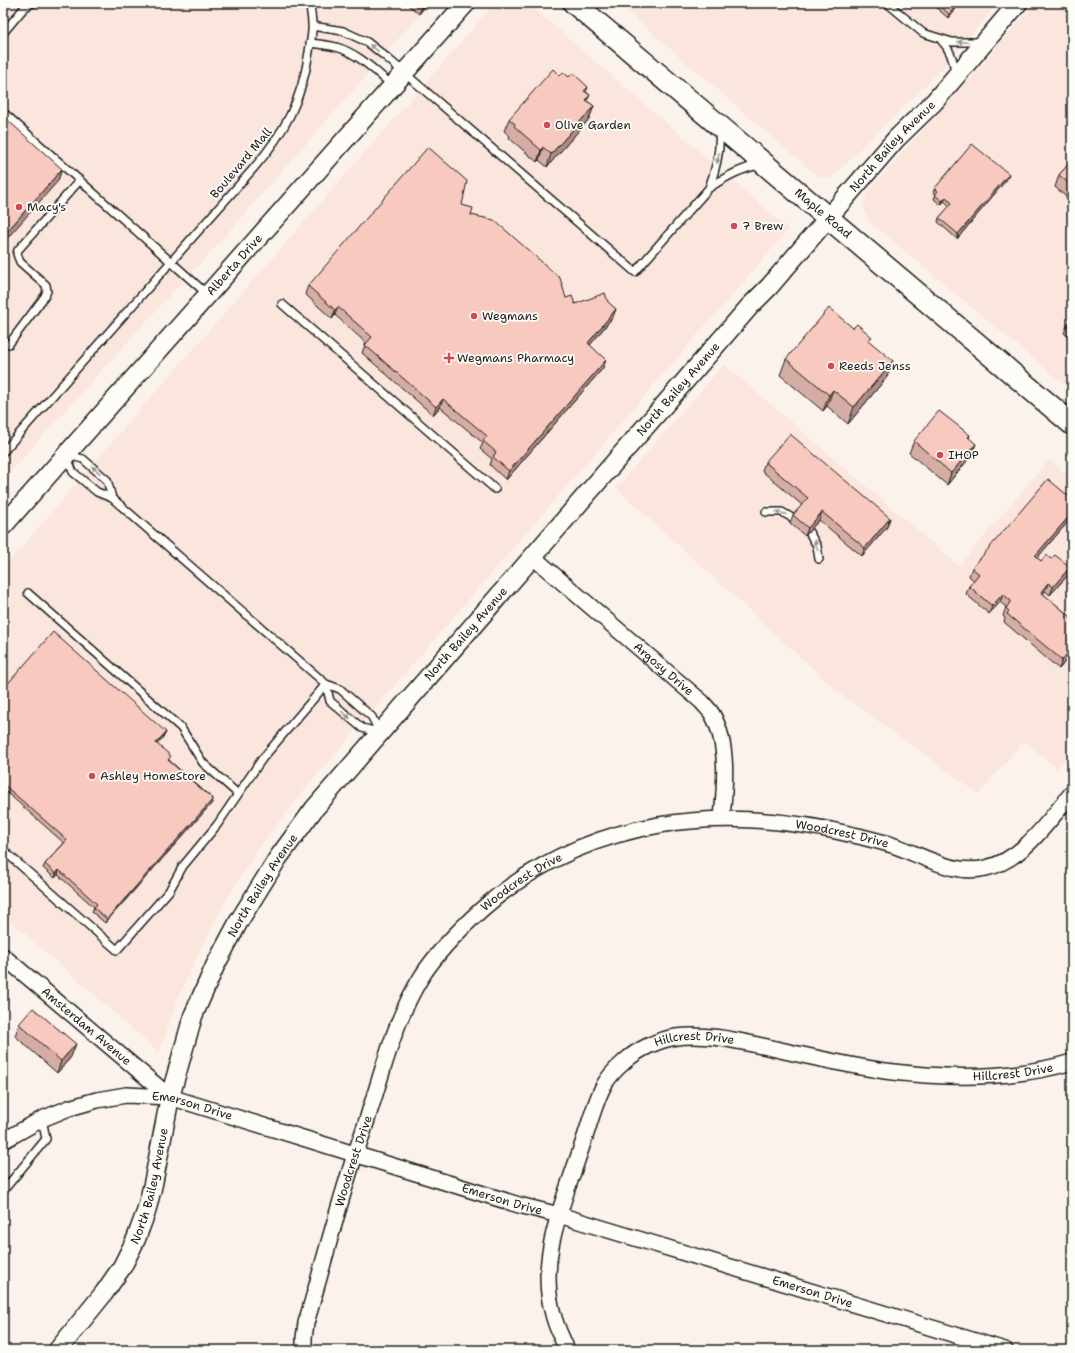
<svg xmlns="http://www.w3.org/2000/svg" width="1075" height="1353" viewBox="0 0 1075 1353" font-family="'Shantell Sans',sans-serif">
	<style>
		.built { fill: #fbe6de }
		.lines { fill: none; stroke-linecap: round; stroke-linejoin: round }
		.service-casing { stroke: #1c1c1c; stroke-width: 10 }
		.minor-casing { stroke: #1c1c1c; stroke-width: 18 }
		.tertiary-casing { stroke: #1c1c1c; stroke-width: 21 }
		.secondary-casing { stroke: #1c1c1c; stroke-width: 24 }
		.service { stroke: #fdfcf7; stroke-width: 7 }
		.minor { stroke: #fdfcf7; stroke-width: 15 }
		.tertiary { stroke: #fdfcf7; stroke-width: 18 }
		.secondary { stroke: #fdfcf7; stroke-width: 21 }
		.wall { fill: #d5ada4; stroke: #1c1c1c }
		.shaded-wall { fill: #ae8d86; stroke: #1c1c1c }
		.building { fill: #f8c9bf; stroke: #1c1c1c }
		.oneway { fill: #989794 }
		.poi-dot { fill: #d1495b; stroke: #fdfcf7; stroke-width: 1.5 }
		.labels { text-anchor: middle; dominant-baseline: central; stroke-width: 3.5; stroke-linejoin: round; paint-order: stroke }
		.poi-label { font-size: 12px; fill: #1c1c1c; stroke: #fdfcf7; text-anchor: start }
		.street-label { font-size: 12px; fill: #1c1c1c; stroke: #fdfcf7 }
	</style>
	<rect width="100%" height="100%" fill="#fcf2ec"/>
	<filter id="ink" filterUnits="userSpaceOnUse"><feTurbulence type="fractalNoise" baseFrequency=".025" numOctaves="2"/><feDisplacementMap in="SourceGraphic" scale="8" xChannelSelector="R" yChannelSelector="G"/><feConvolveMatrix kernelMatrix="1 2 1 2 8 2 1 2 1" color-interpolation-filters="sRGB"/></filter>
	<g filter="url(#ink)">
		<path class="built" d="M3,3H430L204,260L171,294L3,480Z
			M495,3H528L789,229L306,788L261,845L224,904L198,954L177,1000L159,1053L3,914V569L110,444Z
			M617,3H998L945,66L830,179L820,178Z
			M1035,3H1072V391L871,223L866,216L864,207L865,198L868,191L959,90Z
			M724,364L959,566L1049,459L1072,479V752L1057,769L1024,741L979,794L838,692L616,488Z"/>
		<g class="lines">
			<g class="service-casing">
				<path id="service" d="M887,3L923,33L952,42H981
					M312,26L343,31L367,42L386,57L635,272L709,188C725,177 741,168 760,165
					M3,33L24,8L33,3
					M941,40C950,49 954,61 955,73
					M310,43C319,44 328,45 336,47C358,53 375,71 393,86
					M3,112L207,294
					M709,188C716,169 721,151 719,132
					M282,304L495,489
					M9,344L45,296L47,291L46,285L20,262L17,254L18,250L80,180
					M3,452L253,169C285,132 302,100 309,52C310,43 313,33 312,24C312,17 310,10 310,3
					M67,455L83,459L107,480L112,498
					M67,457L73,472L97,492L112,498L326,684L340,689L372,717L379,732
					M766,512H782L794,519
					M809,532L817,546L819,559
					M28,593L181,728L203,763L238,794
					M326,684L330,701L362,728L378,732
					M3,850L117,950L169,891L183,866L217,825L262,759L326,684
					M3,1191L46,1139L42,1119"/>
			</g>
			<g class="minor-casing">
				<g id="minor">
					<path id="s1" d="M533,557L702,702C705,706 709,709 712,714C729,743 725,786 722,818"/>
					<path id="s2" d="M3,956L170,1097"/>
					<path id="s3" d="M3,1141L42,1119L69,1108L97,1100L126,1095L170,1097L519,1205L559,1215L1005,1350"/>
					<path id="s4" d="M304,1350V1338L306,1323C323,1266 337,1209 356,1152C361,1138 366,1124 370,1110C385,1064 396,1017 422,976C438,951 459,930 481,910C588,815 724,803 858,836C870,839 883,842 895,846C923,856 955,876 986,868C1023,860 1048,821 1072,793"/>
					<path id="s5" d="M567,1350C562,1338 556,1327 553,1314C539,1266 557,1218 573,1172C579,1155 585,1138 590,1121C594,1109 598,1096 604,1085C609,1076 617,1068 624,1062C638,1049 658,1040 676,1037C707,1033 738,1041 767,1047C806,1056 845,1065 885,1071C947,1079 1012,1080 1072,1062"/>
				</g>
			</g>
			<g class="tertiary-casing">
				<g id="tertiary">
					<path id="s6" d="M3,526L466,3"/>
					<path id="s7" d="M58,1350L104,1293L122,1267L136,1239L146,1212L153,1184L170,1097L193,1016L215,966L239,921L278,858L314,809L750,306L769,287L828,218L896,139L934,102L1018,3"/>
				</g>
			</g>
			<g class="secondary-casing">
				<g id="secondary">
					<path id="s8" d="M574,3C740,144 907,283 1072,424"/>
				</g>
			</g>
			<use href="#service" class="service"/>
			<use href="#minor" class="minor"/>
			<use href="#tertiary" class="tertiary"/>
			<use href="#secondary" class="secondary"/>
		</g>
		<path class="wall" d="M406,3H428L419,14Z
			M931,3H960L948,18Z
			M560,76L569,77L588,87L586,92L590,95L587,101L594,106L589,119L547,167L539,160L537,162L509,138L510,136L504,131L509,119Z
			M1072,160V202L1055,187L1059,175Z
			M1007,179L957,239L938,222L939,218L950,206L944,201L941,205L934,199L936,194L933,192L935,188Z
			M462,205L471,215L566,298L575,304L608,302L613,317L590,345L603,368L506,480L490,465L492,459L480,449L483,443L440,407L433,415L362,353L365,345L366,343L335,315L332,319L305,294L308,286Z
			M1072,315V340L1064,333L1069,321Z
			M870,342L887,377L848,424L827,406L823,411L780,375L786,359Z
			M970,435L969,438L971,456L947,485L909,453L914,441Z
			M765,462L890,518L887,527L862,556L819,520L805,536L790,523L793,515L802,505L762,471Z
			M1072,499V517L1037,558L1041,561L1067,576L1050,595L1045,591L1043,594L1072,618V653L1059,669L1004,622L1005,618L1003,616L1006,607L1000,602L989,614L966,594L969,586L974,581L969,576L972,568Z
			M3,689L166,732L164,736L157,744L170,761L213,799L212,803L105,923L92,912L94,907L58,875L55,878L43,868L45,864L64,843L3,789Z
			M19,1024L71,1057L57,1073L15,1036Z"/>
		<path class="shaded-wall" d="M4,3H11L3,12V5Z
			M423,3H428L419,14Z
			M958,3H960L948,18L949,14Z
			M594,106L589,119L547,167L551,154Z
			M543,147L539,160L537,162L541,150Z
			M62,169L58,181L3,243V236Z
			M1009,174L1007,179L957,239L958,234Z
			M946,197L944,201L941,205L942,201Z
			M338,307L335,315L332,319L335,310Z
			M616,309L613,317L585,351L588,343Z
			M606,360L603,368L506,480L509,471Z
			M893,361L887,377L848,424L854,407Z
			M833,390L827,406L823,411L829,395Z
			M443,399L440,407L433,415L436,407Z
			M976,444L971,456L947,485L951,473Z
			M822,512L819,520L805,536L808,528Z
			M1072,513V517L1032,564L1035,556Z
			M890,518L887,527L862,556L865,548Z
			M1070,567L1067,576L1050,595L1053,587Z
			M1048,583L1045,591L1038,600L1041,592Z
			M1003,594L1000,602L989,614L992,606Z
			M1072,648V653L1059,669L1062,660Z
			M166,732L164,736L155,747L156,743Z
			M213,799L212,803L105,923L107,919Z
			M59,870L58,875L55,878L56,874Z
			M76,1044L71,1057L57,1073L61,1061Z"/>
		<path class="building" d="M937,3H958L949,14Z
			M553,69L560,76L563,72L569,77L573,73L588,87L584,91L590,95L586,100L594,106L551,154L543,147L541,150L514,126L515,124L509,119Z
			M3,116L62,169L3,236Z
			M972,144L1009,174L958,234L939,218L952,203L946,197L942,201L935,195L938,191L935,188Z
			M428,147L467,181L462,205L473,208L471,215L494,220L560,278L566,298L572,296L575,304L605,293L608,302L616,309L588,343L606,360L509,471L493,457L496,452L483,441L487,436L443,399L436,407L365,345L372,337L338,307L335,310L308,286Z
			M1072,160V186L1059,175Z
			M829,308L853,328L857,324L872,337L868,340L893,361L854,407L833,390L829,395L786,359Z
			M1072,317V324L1069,321Z
			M939,411L970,435L968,437L976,444L951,473L914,441Z
			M790,434L890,518L865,548L822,512L808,528L793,515L808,498L765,462Z
			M1048,479L1072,499V513L1035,556L1041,561L1046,555L1051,559L1055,555L1070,567L1053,587L1048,583L1041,592L1072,618V648L1062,660L1007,614L1009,611L1006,608L1011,601L1003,594L992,606L969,586L979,574L972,568Z
			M53,632L166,732L156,743L171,756L168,760L213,799L107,919L94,908L97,904L59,870L56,874L45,864L67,840L3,784V689Z
			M33,1008L76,1044L61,1061L19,1024Z"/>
		<defs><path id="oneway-solid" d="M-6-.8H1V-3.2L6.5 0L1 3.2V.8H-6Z"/></defs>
		<g class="oneway">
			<use href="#oneway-solid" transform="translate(963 42) rotate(-177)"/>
			<use href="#oneway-solid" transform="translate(374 48) rotate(-143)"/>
			<use href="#oneway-solid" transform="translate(718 158) rotate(101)"/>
			<use href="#oneway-solid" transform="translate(96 470) rotate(-139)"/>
			<use href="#oneway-solid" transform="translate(781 513) rotate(-167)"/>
			<use href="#oneway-solid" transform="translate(816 545) rotate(-108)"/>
			<use href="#oneway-solid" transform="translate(346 715) rotate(40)"/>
		</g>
	</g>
	<g class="poi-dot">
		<circle cx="547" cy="125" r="4"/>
		<circle cx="19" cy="207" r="4"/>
		<circle cx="734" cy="226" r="4"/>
		<circle cx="474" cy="316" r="4"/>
		<path d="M447 352h4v4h4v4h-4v4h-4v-4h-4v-4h4z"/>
		<circle cx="831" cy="366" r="4"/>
		<circle cx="940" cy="455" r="4"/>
		<circle cx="92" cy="776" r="4"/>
	</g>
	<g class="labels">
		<g class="poi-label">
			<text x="555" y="125">Olive Garden</text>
			<text x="27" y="207">Macy's</text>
			<text x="742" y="226">7 Brew</text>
			<text x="482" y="316">Wegmans</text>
			<text x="457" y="358">Wegmans Pharmacy</text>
			<text x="839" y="366">Reeds Jenss</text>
			<text x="948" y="455">IHOP</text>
			<text x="100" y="776">Ashley HomeStore</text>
		</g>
		<g class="street-label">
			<text stroke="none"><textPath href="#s7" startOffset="1487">North Bailey Avenue</textPath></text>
			<text transform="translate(241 163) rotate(-50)">Boulevard Mall</text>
			<text stroke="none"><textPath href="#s8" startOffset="326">Maple Road</textPath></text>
			<text stroke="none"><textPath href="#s6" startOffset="349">Alberta Drive</textPath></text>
			<text stroke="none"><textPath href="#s7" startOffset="1163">North Bailey Avenue</textPath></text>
			<text stroke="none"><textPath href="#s7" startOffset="839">North Bailey Avenue</textPath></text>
			<text stroke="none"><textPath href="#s1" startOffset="172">Argosy Drive</textPath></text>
			<text stroke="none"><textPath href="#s4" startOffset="867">Woodcrest Drive</textPath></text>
			<text stroke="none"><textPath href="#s4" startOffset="532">Woodcrest Drive</textPath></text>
			<text stroke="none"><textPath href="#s7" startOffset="515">North Bailey Avenue</textPath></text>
			<text stroke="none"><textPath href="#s2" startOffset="109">Amsterdam Avenue</textPath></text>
			<text stroke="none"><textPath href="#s5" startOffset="384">Hillcrest Drive</textPath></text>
			<text stroke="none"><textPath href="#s5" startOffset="707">Hillcrest Drive</textPath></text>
			<text stroke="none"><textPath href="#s3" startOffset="200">Emerson Drive</textPath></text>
			<text stroke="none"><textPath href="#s4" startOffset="196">Woodcrest Drive</textPath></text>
			<text stroke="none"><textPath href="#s7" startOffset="191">North Bailey Avenue</textPath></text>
			<text stroke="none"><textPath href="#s3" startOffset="524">Emerson Drive</textPath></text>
			<text stroke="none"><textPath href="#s3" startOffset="848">Emerson Drive</textPath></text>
		</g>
	</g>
	<rect width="1075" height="1353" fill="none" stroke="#fdfcf7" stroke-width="16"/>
	<rect x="8" y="8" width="1059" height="1337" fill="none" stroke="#1c1c1c" stroke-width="1.5" filter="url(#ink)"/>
</svg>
